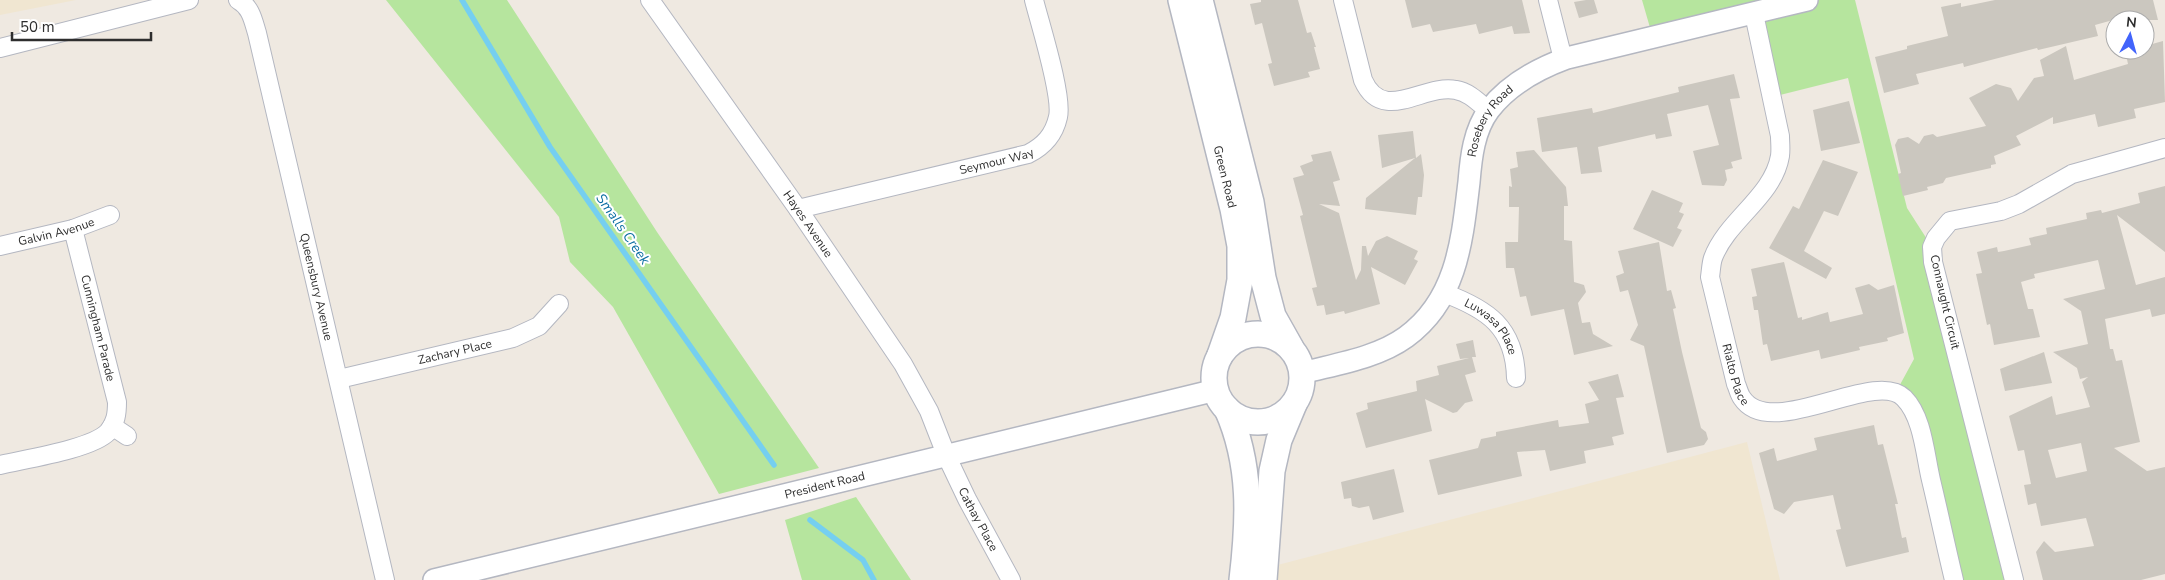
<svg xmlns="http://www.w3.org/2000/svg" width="2165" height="580" viewBox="0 0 2165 580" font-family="'Nunito Sans',sans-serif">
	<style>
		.education { fill: #f0e6d1 }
		.green { fill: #b6e59e }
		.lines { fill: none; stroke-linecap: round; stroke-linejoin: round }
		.stream { stroke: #75cff0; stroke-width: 5.5 }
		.building { fill: #cbc7bf; fill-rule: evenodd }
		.minor-casing { stroke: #b4b7c1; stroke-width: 20 }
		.tertiary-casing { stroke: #b4b7c1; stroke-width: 24 }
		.secondary-casing { stroke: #b4b7c1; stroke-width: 28 }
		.minor { stroke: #fff; stroke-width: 18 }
		.tertiary { stroke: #fff; stroke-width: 21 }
		.secondary { stroke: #fff; stroke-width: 25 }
		.labels { text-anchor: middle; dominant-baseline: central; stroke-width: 4; stroke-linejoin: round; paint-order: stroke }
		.street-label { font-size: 12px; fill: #2e2e2e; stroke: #fff }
		.water-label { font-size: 14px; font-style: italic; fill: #0d6fa3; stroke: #fff }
	</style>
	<rect width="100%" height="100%" fill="#efe9e1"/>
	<path class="education" d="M0,0H76L0,15Z
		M1747,442L1780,580H1264L1266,568Z"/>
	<path class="green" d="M386,0H507L657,232L819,468L719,494L613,307L570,262L559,217Z
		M1642,0H1855L1907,208L1932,247L2014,580H1954L1919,429L1896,392L1914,359L1848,78L1772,97L1754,15L1653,38Z
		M856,497L911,580H802L785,520Z"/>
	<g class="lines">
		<path class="stream" d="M462,0L550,147L774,465
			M810,520L863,560L874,580"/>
	</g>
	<path class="building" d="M1261,0H1298L1307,33L1311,32L1316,47H1314L1320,69L1308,72L1310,77L1274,86L1268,64L1272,63L1262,23L1255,25L1250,4L1261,2Z
		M1405,0H1522L1530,33L1514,34L1512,26L1479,34L1476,24L1433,32L1430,24L1412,28Z
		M1586,0H1594L1598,13L1579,18L1574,2Z
		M1995,0H2153L2158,20H2113L2095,25L2098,36L2038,50L2037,48L1964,67L1963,63L1916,74L1919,84L1884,93L1875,57L1907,49V46L1948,36L1941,7L1961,3V7Z
		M2163,41L2165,102L2134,109L2136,118L2098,127L2095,114L2053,124V117L2016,136L2021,145L1994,156L1996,164L1991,165V168L1946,178L1943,183L1927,187L1928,190L1903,196L1898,174L1901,173L1895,145L1898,139L1908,137L1919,144L1924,136L1933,134L1937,137L1986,126L1969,98L1996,84L2011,88L2018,101L2034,78L2044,76L2040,60L2066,46L2074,80L2128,64L2125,50H2145V46Z
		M1734,74L1740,98L1730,99L1742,159L1731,162L1733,168L1725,170L1727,180L1724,186L1702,185L1693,151L1719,145L1708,105L1667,114L1672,136L1656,139L1655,134L1598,147L1602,172L1581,174L1577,147L1542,152L1537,118L1592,108L1593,113L1679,92L1678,87Z
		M1849,101L1860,143L1821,151L1813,110Z
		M1413,131L1416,158L1421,154L1424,175L1422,197H1418L1416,215L1365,209L1366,198L1415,158L1382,168L1378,135Z
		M1534,150L1566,187L1568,206H1564V240L1572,241L1574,282L1584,285L1586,292L1578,303L1582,323L1590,322L1593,334L1613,346L1574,355L1564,309L1531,316L1526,296L1520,297L1514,268H1506L1505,242H1518L1519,207H1509V186L1512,187L1510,169L1518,167L1516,152Z
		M1331,151L1340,180L1333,182L1340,206L1319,204L1339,213L1356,280L1361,270L1362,246H1366L1368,256L1376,241L1387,236L1418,251L1414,259L1418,261L1405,285L1371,267L1380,304L1345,314L1344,311L1326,315L1324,305L1317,306L1312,288L1317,287L1300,216L1303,215L1293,178L1304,175L1300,166L1313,161L1311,155Z
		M1823,160L1858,172L1838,216L1824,211L1804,251L1832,268L1826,279L1769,248L1793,206L1799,209Z
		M2165,186V252L2117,215L2136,285L2165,277V314L2152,317L2150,309L2105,319L2110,349H2113L2116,361L2122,360L2140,442L2114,448L2147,471L2165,467V574L2141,580H2043L2036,552L2044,541L2055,552L2094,546L2086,518L2041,526L2036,503L2028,505L2024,485L2031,484L2024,450L2018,451L2009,416L2052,396L2056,415L2090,407L2082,382L2088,377L2080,379L2077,368L2053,352L2088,344L2081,311L2063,299L2105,289L2098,260L2034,274L2035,278L2021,282L2028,309H2033L2040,337L1994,345L1990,324L1987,325L1976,274L1982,273L1977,252L1997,247L1998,252L2004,251L2031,245L2029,238L2047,234L2046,228L2087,219L2086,213L2101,210L2102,213L2140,203L2138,193ZM2081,443L2087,471L2056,478L2048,450Z
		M1652,190L1683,203L1679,212L1684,214L1677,228L1682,230L1673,247L1633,229Z
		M1659,242L1667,291L1671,290L1676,308L1673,309L1682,352L1701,428L1706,432L1708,439L1704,445L1667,453L1644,346L1630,340L1638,325L1628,290L1620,292L1616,276L1624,273L1618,251Z
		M1784,262L1798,318L1802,317V320L1828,312L1830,322L1863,314L1855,288L1869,284L1878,290L1894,285L1904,333L1887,338L1888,341L1859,347L1860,350L1821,359L1819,350L1771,361L1767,344L1763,345L1758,310H1754L1752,297L1757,296L1751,269Z
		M1473,340L1476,357H1472L1476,372L1465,375L1473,401L1465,403L1457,412L1453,413L1425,399L1432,431L1366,448L1356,413L1368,409L1367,403L1417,391L1416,381L1439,375L1437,366L1469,358L1460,359L1456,344Z
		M2044,352L2052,383L2005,391L2000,369Z
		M1618,374L1624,397L1616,398L1624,434L1612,437L1614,445L1584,451L1586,463L1550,471L1545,450L1517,452L1522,476L1438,495L1429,460L1478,448L1481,439L1496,436V432L1558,420L1559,427L1589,423L1585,404L1599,400L1588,382Z
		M1874,425L1878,445L1883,444L1898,504H1895L1902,538L1906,537L1909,552L1846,567L1836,530L1841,529L1833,495L1794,502L1784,514L1774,509L1759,453L1774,448L1777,461L1817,450L1814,438Z
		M1394,469L1404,512L1373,520L1369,506L1359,508L1352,506L1351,498L1344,499L1341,482Z"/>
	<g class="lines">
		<g class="minor-casing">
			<g id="minor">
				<path id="s1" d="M238,0C251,7 253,20 257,33L385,580"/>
				<path id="s2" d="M650,0L798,209L903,364L929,411L947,457L967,499L1011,580"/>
				<path d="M1343,0L1363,80C1383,125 1424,83 1456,90C1469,92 1479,103 1489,111"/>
				<path d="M1548,0L1563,59"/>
				<path id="s3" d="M1754,14L1780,136C1780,142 1781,149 1780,156C1773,197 1727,220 1713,258C1711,264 1711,271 1710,277L1736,384C1738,388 1739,394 1742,398C1771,442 1875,368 1904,398C1923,417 1925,455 1931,480C1939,513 1946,547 1954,580"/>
				<path d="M0,48L189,0"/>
				<path id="s4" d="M798,209L1028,154C1044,146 1054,135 1058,117C1063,96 1040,24 1034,0"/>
				<path id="s5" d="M0,246L73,229L110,215"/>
				<path id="s6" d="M1444,293C1487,309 1515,327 1516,378"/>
				<path id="s7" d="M339,379L513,338L539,326L559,304"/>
				<path d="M112,426L127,436"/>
				<path d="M0,465C25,459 92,449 108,432C116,423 117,413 117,402L73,229"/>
				<path d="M2014,580L1933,262L1932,247L1936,238L1950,221L2001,211L2019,204L2072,174L2165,148"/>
			</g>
		</g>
		<g class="tertiary-casing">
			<g id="tertiary">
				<path id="s8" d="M1302,373C1336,364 1377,358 1406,337C1457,300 1462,241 1469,182C1471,157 1474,130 1489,110C1509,84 1537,69 1567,58L1807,0"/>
				<path id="s9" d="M434,580L1216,390"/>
			</g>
		</g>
		<g class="secondary-casing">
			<g id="secondary">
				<path id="s10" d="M1181,0L1233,209L1240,246V280L1233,318L1220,355"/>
				<path d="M1200,0L1251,202L1263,278L1273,316L1291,348"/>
				<circle cx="1258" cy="378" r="44"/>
				<path d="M1227,409C1252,465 1249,521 1242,580"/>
				<path d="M1264,580L1272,471L1279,440L1294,404"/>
			</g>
		</g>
		<use href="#minor" class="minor"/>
		<use href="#tertiary" class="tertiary"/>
		<use href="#secondary" class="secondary"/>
	</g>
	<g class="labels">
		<g class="street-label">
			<text stroke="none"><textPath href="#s8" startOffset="350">Rosebery Road</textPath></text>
			<text stroke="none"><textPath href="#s4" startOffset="204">Seymour Way</textPath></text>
			<text stroke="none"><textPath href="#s10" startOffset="182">Green Road</textPath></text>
			<text stroke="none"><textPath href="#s2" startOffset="274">Hayes Avenue</textPath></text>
			<text stroke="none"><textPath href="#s5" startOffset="58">Galvin Avenue</textPath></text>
			<text stroke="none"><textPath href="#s1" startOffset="300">Queensbury Avenue</textPath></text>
			<text transform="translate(1945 302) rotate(77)">Connaught Circuit</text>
			<text transform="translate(98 328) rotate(76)">Cunningham Parade</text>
			<text stroke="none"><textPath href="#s6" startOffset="60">Luwasa Place</textPath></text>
			<text stroke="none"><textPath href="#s7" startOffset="119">Zachary Place</textPath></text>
			<text stroke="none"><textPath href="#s3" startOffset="388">Rialto Place</textPath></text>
			<text stroke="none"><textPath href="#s9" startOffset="402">President Road</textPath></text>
			<text stroke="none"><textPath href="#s2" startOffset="616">Cathay Place</textPath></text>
		</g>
		<g class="water-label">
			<text transform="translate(623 229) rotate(55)">Smalls Creek</text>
		</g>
	</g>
	<g transform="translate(2130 35) rotate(6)"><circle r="24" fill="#ffffff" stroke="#ababab"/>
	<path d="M0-4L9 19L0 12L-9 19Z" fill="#4264fb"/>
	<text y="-8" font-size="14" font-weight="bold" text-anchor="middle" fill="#2e2e2e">N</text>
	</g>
	<path d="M12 32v8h139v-8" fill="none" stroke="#2e2e2e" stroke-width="2.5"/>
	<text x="20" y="32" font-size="15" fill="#2e2e2e" stroke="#ffffff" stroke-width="4" paint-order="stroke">50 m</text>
</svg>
